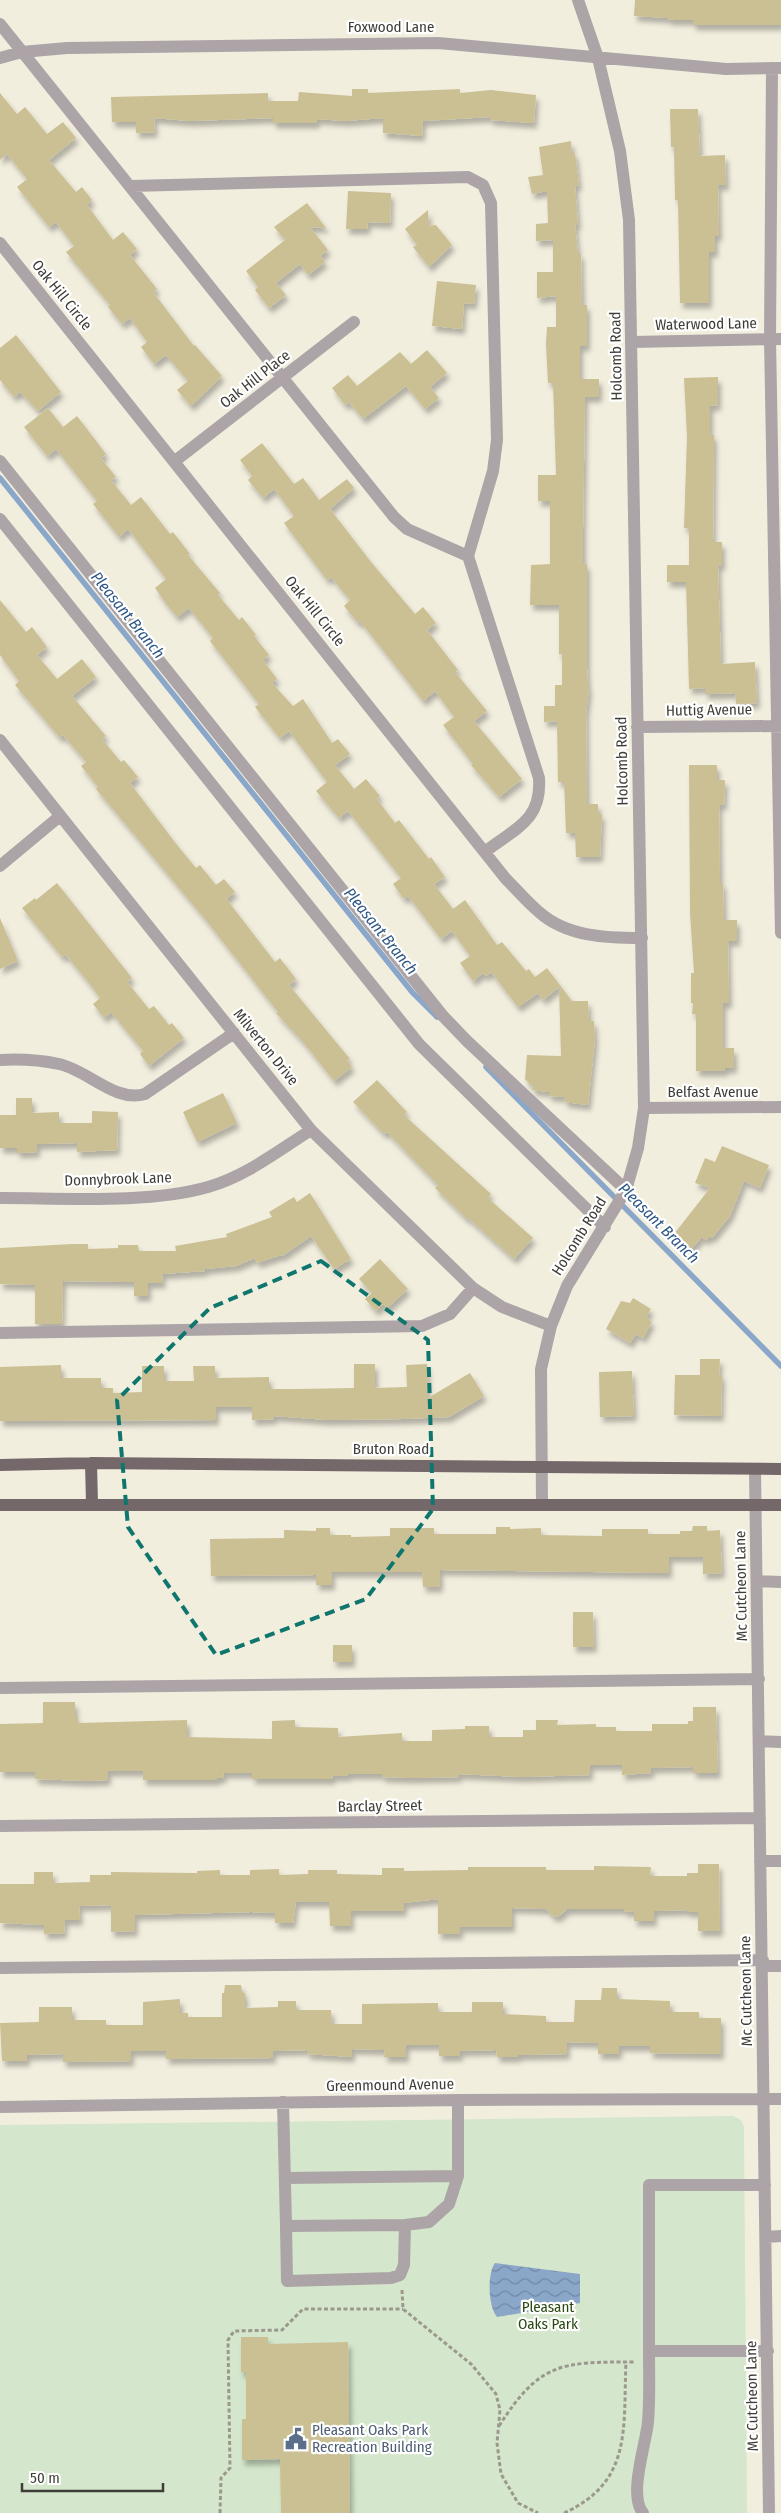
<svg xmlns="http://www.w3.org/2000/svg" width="781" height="2513" viewBox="0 0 781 2513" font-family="'Fira Sans Condensed',sans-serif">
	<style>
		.green { fill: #d4e6cb }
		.water { fill: url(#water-waves) }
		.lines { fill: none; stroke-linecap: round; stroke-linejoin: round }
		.stream { stroke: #8aa6c9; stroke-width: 5.5 }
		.building { fill: #cbbf94; filter: url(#shadow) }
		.path { stroke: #9b988d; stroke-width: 3; stroke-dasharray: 4 2.5; stroke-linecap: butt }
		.minor { stroke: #aca4a6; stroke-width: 12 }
		.major { stroke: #75686b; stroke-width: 12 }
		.marked { fill: none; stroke: #0f766e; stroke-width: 4; stroke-dasharray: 10 6; stroke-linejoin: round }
		.labels { text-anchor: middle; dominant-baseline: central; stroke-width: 4.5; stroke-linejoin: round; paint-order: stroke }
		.street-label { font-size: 15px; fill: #3e3d37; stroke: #fff }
		.park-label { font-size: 15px; fill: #2a4912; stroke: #fff }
		.service-label { font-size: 15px; fill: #4e5e75; stroke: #fff; text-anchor: start }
		.water-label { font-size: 16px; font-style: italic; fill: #2f5786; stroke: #fff }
	</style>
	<defs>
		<pattern id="water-waves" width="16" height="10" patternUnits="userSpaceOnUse" patternTransform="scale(1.25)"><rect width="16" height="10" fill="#8aa6c9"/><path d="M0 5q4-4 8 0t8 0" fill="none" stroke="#7288a4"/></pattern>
		<filter id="shadow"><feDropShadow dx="3" dy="5.5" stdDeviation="2.5" flood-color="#0004"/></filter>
	</defs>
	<rect width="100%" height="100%" fill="#f2eede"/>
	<path class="green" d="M733,2116L741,2120L744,2127L747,2513H0V2125Z"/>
	<path class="water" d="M495,2263L580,2274V2303L497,2317C488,2307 487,2273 495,2263Z"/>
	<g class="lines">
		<path class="stream" d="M0,478L412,992L437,1017
			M486,1067L781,1366"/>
	</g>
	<path class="building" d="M635,0H781V25H693V20H669L668,18L634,16Z
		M352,89H368V93L460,89V93L491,90L536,95L534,123L490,120V117L423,121L422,136L383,133V118L345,121L317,119V123H273V118L189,121L154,118L155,132L136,133V122H112L111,97L268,93V101H298L299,92L352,96Z
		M0,93L17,114L25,107L47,134L63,122L76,138L49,160L76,192L82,187L92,200L87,205L113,240L123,232L137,249L130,255L157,289L153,292L194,346L195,345L222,376L191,406L177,390L188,381L166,355L154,364L141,347L147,342L130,318L122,324L108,307L110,305L66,252L74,246L56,222L49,227L17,187L27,179L7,154L0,160Z
		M670,109H698L700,156L725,155L726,185H718L719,236H715V252H709V303H680L678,200H675L674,147H671Z
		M571,141L572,153H575L579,185L575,186L578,225H575L578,254H581L582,305H587V346H580V379H599V397H585L583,528V564H587V669L588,687L589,688L586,714L587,804H598V814H602L600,857H576L575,833H566L564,782H558L557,721L544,722V706H555V685H562V654H559V605H530L531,565L550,564V501H538V475H556L553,383H548L546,344L547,327H556V296L537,298V272H553V240L536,241V224L548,223L547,191L532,194L528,177L543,175L539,147Z
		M348,191L391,193L390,223L368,222L367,229H346Z
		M307,203L326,228L310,227L328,250L320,256L325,262L308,275L300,264L276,283L286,295L269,308L255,290L258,287L246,271L285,240L274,227Z
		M428,210L429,226L436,225L452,245L429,267L413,247L417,245L405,229Z
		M437,281L476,285L474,304L464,303L462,329L432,326Z
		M16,335L61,392L38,411L20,392L14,397L0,380V348Z
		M427,350L447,373L430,387L439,398L425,409L406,386L363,419L349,402L345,405L332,388L348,375L357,386L400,352L411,364Z
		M718,377V405L710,406V435H714L713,542H722V566L718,565L721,664L755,662L757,703L736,704L735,693L705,694V688L689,689L686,582H667V565H689V528H684L687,436L684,378Z
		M48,408L63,427L77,416L106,454L101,458L116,477L111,480L131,505L141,497L170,534L173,532L190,554L188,555L220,593L218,595L239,620L242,617L256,635L254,636L269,655L263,660L277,679L272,683L293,706L303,699L332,743L338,739L350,754L335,765L354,789L366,779L380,796L377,799L395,823L399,820L429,859L431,857L445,877L434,884L453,909L465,900L497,945L502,942L526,971L529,969L535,977L547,968L572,1001H588L589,1021H594L595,1039L588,1105L564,1102L565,1097L549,1096V1092L532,1090L533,1087L525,1079L527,1055L561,1056L559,987L543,1000L538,993L518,1007L491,972L486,976L483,973L473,981L460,963L470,956L452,931L441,939L408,896L404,899L393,884L401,878L348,811L339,818L316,791L327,782L289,731L280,738L278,736L255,707L259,704L210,641L213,638L189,608L177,617L167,605L155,588L166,579L128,529L119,537L93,504L97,501L56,449L47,456L24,427Z
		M262,443L294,484L303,478L319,500L347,479L354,488L330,509L371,562L415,614L423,607L436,623L427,630L458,670L455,672L487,711L474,721L522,779L499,797L471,765L473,764L443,725L454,717L435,691L423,701L360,621L358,623L344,606L350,600L331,577L327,580L284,523L294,516L274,489L263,498L248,480L252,476L240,460Z
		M0,600L26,632L32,627L47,647L37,655L57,679L82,659L96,677L72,696L106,736L102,739L121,762L124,760L138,777L130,783L177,845L196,868L200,865L216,885L224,879L235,892L227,898L228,901L275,962L280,958L296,979L289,985L350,1059L347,1060L352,1067L334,1081L303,1042L276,1013L278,1012L205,919L96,789L98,787L81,766L86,762L63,735L60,738L15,685L19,681L0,655Z
		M689,765H717V780H725L724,805H719L720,883H723L724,920H737V941H728L729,1003H723V1048H734V1068H725V1071H696V1014H692L693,1003H691V973H694L690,913Z
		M57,883L132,978L127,982L149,1009L154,1006L169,1025L172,1023L184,1038L149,1066L140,1054L143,1051L111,1012L104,1018L93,1004L100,998L89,983L66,955L62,957L22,908L35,898L36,900Z
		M0,918L18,961L0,969Z
		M377,1080L407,1112L404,1115L491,1194L488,1198L533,1238L514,1259L468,1218L467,1219L435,1188L438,1185L387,1132L384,1134L353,1102Z
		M223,1093L237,1123L197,1142L183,1112Z
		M16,1098H32V1113L59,1112V1123H92V1111L118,1112L117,1150L77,1152V1143L37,1144V1152L17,1153V1148H0V1115H16Z
		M722,1146L769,1165L760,1188L744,1181L730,1216L712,1238L710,1236L706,1240L702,1237L691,1249L674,1234L710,1188L695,1183L705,1158L715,1162Z
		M310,1193L351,1259L334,1269L311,1236L282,1256L281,1255L257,1263L255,1258L236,1266L205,1269V1271L162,1274L163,1283H148V1296H134V1282L63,1281L62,1324H35V1285L0,1284V1248L72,1244H88V1249L118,1248V1245H138L139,1251H176L175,1246L227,1237L226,1234L272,1217L269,1212L294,1197L297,1202Z
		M380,1259L408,1289L387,1308L383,1304L376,1311L365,1299L372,1293L359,1279Z
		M633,1298L651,1309L646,1317L652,1322L643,1338L636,1334L630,1343L606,1329L621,1301L630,1303Z
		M700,1359H720L719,1375H722L721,1416L674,1415L675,1375H700Z
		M354,1364H375V1388L407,1387L406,1365L427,1364L428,1398L470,1373L484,1396L449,1417L402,1419L328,1420L274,1416V1419L252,1420V1407H216V1420L0,1421V1367L61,1365V1378H101V1388H113V1393L142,1392V1366H164V1381H194L193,1366H215V1378L269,1377V1389H297L354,1388Z
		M632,1371L634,1416L600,1417L599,1372Z
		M693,1526H707V1531L720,1530L722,1573L703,1574V1557H669V1573L440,1570V1587H423L422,1572H332V1585H316V1575L211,1576L210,1539L284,1538V1530L316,1531V1528H330V1535H351V1537L390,1536V1528H434V1534H496V1527H510V1529L541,1528V1535L602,1536V1529H648V1534H680V1531H692Z
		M573,1612H593L594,1647H573Z
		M333,1645H352V1662H333Z
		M43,1702H75V1717H78V1723L187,1720V1737L272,1739V1721L295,1720V1727L338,1728V1737L402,1733V1741H432V1730L465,1729V1726H489V1737H523V1730H536V1720H558L557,1725L596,1724V1727H616V1731H652V1724H688V1721H693V1707H716L718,1773H693V1767L651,1768V1773L622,1775V1765H590V1775L522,1777L459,1774V1777L411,1778L382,1777V1774H348V1776H332L333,1779H252V1773H223L224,1778H217V1780H143V1771H108V1780L87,1781L35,1779V1772H0V1724L43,1723Z
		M698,1864H719L720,1931H698V1912H687V1910L654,1911V1921H634V1911L624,1912V1909H567L559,1916L554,1917L546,1909L512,1908V1927H460V1934H438V1899L404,1903V1911H351V1926H330L329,1902H296L293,1923H275V1913L251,1912L135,1915V1931L111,1932V1905L79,1906L80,1920H65L64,1933L44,1934V1925L0,1923V1884H34V1872H53V1883L90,1882V1875H111V1872L197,1873V1871L220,1870V1875H250V1870L279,1869V1875L308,1874V1870H337V1874L382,1875V1868H404V1871L468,1870V1867H546V1870H594V1866L651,1867L650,1876H687V1873H698Z
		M225,1985H241L242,1992L245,1993V2008L278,2007V2001H296V2010H331L332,2024H362V2004L438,2003V2012H472V2002H503V2014L546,2016V2022H574L575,2000H601L602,1988H617V1999L670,2001V2012H699V2018H721V2054L650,2053V2046H619V2054H598V2043L567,2042V2054L518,2055V2057H497L496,2050L460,2051V2056H439V2045H406V2057H384L385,2050L352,2049V2057L307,2054V2050L273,2051V2058L166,2059V2051H131V2061L63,2062V2054L27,2055V2061H2L0,2023L39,2022V2007H72V2020H106V2025H143V2002L180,1999V2013H188V2017H222V1993H224Z
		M241,2337H268V2344L348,2342L350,2513H281L280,2459L242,2460V2419H246V2372H241Z"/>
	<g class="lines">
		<path class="path" d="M402,2290L403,2309L471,2364L496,2394L500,2410L497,2443L501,2474L518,2503L538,2513
			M499,2426C540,2362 561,2362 634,2362
			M220,2513L221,2478L230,2468L228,2340L234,2331L282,2330L303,2309H403
			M564,2513C633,2482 623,2427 626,2362"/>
		<path class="minor" d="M0,24L394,517L407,529L468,556L539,778C542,820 516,828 486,851
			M0,58L22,52L67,48L438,43L726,69L781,68
			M772,68L770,339L781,933
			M131,186L468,177L483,185L491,203L497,440L493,471L468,556
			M0,243L506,879C517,890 527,902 539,912C567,937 607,938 642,938
			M632,342L781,339
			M0,461L443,1016L467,1041L626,1190
			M175,461L354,322
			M0,519L419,1044L605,1227
			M637,727L781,726
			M0,740L311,1130L473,1288L502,1307L551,1326
			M0,866L60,816
			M0,1060C19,1059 40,1060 59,1064C88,1070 115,1103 145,1094L234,1033
			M644,1108L781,1107
			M0,1198C64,1198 148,1204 208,1187C246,1176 278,1151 311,1130
			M0,1333L422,1326L450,1314L473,1288
			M755,1469L769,2513
			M542,1505L541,1369L551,1326L567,1286L626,1190L638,1148L644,1108L629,220L620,151L598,58L578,0
			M758,1581L781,1582
			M0,1688L759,1679
			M759,1741L781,1742
			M0,1826L760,1818
			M760,1861H781
			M763,1966H781
			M0,1968L763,1960
			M283,2102L286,2226L405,2225L429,2222L449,2204L458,2176V2100
			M0,2107L458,2100L781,2099
			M285,2178L458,2176
			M765,2185H649V2351H768
			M286,2226L287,2281L391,2278L400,2275L404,2265L405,2225
			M766,2237L781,2236
			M643,2513C628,2495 646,2444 648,2422C650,2398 649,2375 649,2351"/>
		<path class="major" d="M91,1463L92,1504
			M0,1465L91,1463L781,1469
			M0,1505H781"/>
	</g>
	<path class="marked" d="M321,1261L428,1340L433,1509L366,1599L216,1655L128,1527L117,1400L210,1308Z"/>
	<defs>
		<g id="civic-bare" transform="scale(1.725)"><path d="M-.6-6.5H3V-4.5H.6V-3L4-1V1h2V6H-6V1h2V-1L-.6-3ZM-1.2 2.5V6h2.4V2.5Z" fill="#5c6f8a" stroke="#fff" stroke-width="2.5" paint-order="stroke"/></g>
	</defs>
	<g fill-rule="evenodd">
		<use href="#civic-bare" x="296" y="2439"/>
	</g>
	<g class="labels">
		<g class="street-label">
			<text x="391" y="27">Foxwood Lane</text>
			<text transform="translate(62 295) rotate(51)">Oak Hill Circle</text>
			<text transform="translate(706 324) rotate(-1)">Waterwood Lane</text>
			<text transform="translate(616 356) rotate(-91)">Holcomb Road</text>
			<text transform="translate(255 379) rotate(-38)">Oak Hill Place</text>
			<text transform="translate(315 611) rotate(51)">Oak Hill Circle</text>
			<text transform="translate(709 710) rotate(-1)">Huttig Avenue</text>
			<text transform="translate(622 761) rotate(-91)">Holcomb Road</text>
			<text transform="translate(266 1047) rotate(51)">Milverton Drive</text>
			<text x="713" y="1092">Belfast Avenue</text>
			<text transform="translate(118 1179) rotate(-2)">Donnybrook Lane</text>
			<text transform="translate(579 1236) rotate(-58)">Holcomb Road</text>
			<text x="391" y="1449">Bruton Road</text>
			<text transform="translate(741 1586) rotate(-91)">Mc Cutcheon Lane</text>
			<text transform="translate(380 1806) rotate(-1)">Barclay Street</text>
			<text transform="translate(746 1991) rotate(-91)">Mc Cutcheon Lane</text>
			<text transform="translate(390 2085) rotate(-1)">Greenmound Avenue</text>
			<text transform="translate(752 2396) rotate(-91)">Mc Cutcheon Lane</text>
		</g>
		<g class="park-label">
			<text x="548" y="2307">Pleasant<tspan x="548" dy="17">Oaks Park</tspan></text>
		</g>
		<g class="service-label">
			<text x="312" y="2430">Pleasant Oaks Park<tspan x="312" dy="17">Recreation Building</tspan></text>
		</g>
		<g class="water-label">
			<text transform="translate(128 615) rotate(51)">Pleasant Branch</text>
			<text transform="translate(381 931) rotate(51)">Pleasant Branch</text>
			<text transform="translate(659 1223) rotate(45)">Pleasant Branch</text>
		</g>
	</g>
	<path d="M22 2483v8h141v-8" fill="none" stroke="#3e3d37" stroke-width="2.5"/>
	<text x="30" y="2483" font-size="15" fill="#3e3d37" stroke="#ffffff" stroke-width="4" paint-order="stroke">50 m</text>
</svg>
